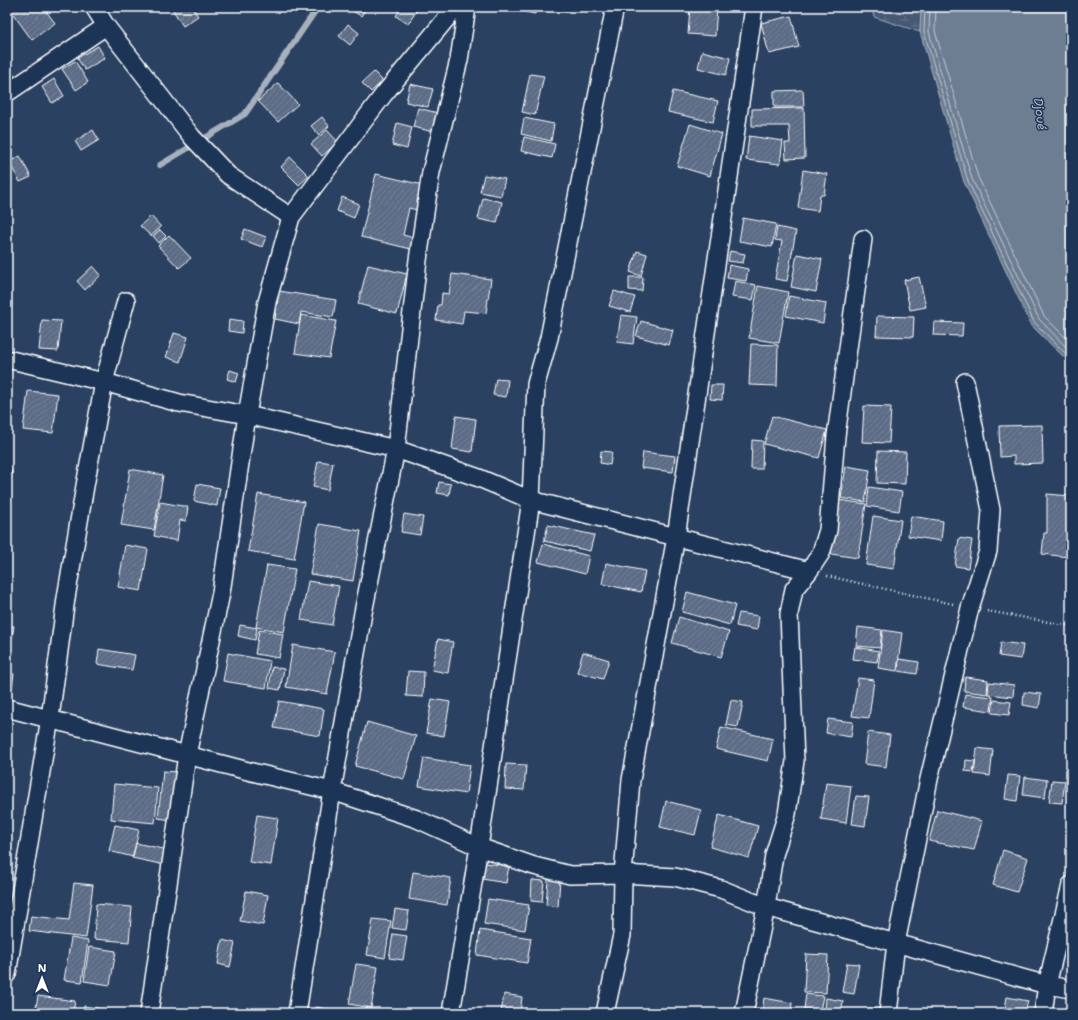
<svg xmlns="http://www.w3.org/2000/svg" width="1078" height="1020" viewBox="0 0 1078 1020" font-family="'Shantell Sans',sans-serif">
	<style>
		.wetland { fill: url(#wetland-marsh); stroke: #a2acba }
		.water { fill: #6d7d92; stroke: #a7b1be }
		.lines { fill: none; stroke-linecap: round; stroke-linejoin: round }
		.shore { stroke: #c5cbd3; stroke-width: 1 }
		.stream { stroke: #a7b1be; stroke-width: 6 }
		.building { fill: url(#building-hatch); stroke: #fff }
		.minor-casing { stroke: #fff; stroke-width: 20 }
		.path { stroke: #fff; stroke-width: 2.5; stroke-dasharray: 1 3; stroke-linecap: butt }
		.minor { stroke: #1d3557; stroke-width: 17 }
		.labels { text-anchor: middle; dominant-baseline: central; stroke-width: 3; stroke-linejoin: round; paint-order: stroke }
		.water-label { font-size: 12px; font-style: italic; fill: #b6bec8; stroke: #1d3557 }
	</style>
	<defs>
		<pattern id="wetland-marsh" width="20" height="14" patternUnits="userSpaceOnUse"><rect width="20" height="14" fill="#465975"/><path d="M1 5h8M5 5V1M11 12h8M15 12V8" fill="none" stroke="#62728a"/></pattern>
		<pattern id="building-hatch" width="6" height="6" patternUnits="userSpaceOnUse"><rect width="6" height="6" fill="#5b6c86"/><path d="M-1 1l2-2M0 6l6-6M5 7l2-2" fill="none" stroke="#748298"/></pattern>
	</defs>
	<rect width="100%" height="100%" fill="#2a4161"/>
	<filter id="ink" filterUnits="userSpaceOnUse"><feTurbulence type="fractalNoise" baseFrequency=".025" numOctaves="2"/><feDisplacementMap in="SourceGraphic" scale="8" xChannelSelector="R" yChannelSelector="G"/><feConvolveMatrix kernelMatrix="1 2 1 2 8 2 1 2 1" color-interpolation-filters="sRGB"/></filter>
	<g filter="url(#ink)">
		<path class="wetland" d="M871,7H921L920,32L874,17Z"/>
		<path class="water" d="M921,7H1071V364L1031,325L964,182L920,32Z"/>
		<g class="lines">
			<path class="shore" d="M925,7L924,32L968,181L1034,322L1071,359
				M930,7L929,32L972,179L1039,319L1071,352
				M936,7L935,31L978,177L1044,316L1071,343"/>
			<path class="stream" d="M160,165L245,114L318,7"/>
		</g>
		<path class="building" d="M8,7H43L55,23L32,40Z
			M171,7H192L198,16L183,26Z
			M346,7H367L361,16Z
			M401,7H419L408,24L396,16Z
			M503,7H537L535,14Z
			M540,7H569L568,11Z
			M690,7H717L715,36L688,34Z
			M791,16L799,47L769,54L761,23Z
			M348,24L359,33L350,45L339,36Z
			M98,46L105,58L85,70L77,58Z
			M702,51L730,58L726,75L698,68Z
			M75,61L88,82L76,90L62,69Z
			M7,65L14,75L7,80Z
			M374,72L383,81L371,92L362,83Z
			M530,74L544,76L535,115L522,112Z
			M54,79L64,96L52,103L42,87Z
			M278,83L298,104L278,122L258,101Z
			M410,84L433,89L428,107L406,102Z
			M803,90L804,107H774V91Z
			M673,91L718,101L713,122L668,112Z
			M418,108L442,114L438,133L413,127Z
			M804,108L805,158L786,159L785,143H790L789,126H752V109Z
			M322,117L329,126L319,135L311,126Z
			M524,118L554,124L551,141L521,134Z
			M397,123L412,127L407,149L392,145Z
			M690,124L722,134L710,176L677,166Z
			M93,130L99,140L81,151L75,141Z
			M327,130L338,142L322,156L311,144Z
			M749,136L783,141L780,164L746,160Z
			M524,137L555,144L552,158L521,151Z
			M20,156L31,177L20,182L9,162Z
			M290,157L309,176L299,185L281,167Z
			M803,170L827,174L824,195H820L818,211L798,208Z
			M376,174L427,186L421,211L409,208L403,235L414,238L411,249L361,237Z
			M484,175L505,179L501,196L480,192Z
			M342,197L359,204L354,218L337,211Z
			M483,198L502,202L497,223L478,219Z
			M151,216L161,227L151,236L140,226Z
			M743,218L776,224L772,247L739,241Z
			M777,227L796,231L787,281L775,279L782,241L775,240Z
			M245,229L266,237L262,247L241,239Z
			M160,230L166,236L159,243L153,236Z
			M169,235L191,258L179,268L158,246Z
			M637,251L647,254L641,276L630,272Z
			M730,251L745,254L743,263L728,261Z
			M797,254L822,259L816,292L791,287Z
			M368,265L407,274L397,314L358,304Z
			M729,265L748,269L746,281L727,278Z
			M93,266L101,275L85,290L77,281Z
			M452,274L491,279L486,313L464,311L462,324L436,320L438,305H441L442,293L449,294Z
			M629,277H643L642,291L629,290Z
			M919,277L926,307L910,310L904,280Z
			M735,281L756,285L753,300L732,297Z
			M758,286L788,292L779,343L749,338Z
			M279,291L336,300L333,317L301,312L299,324L275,319Z
			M614,291L635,297L630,312L609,306Z
			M789,296L826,303L823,323L786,316Z
			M301,315L336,321L329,358L295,353Z
			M621,315L637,317L633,344L617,342Z
			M877,316L914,317L913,337L876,336Z
			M229,319L243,321L242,333L228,331Z
			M42,320L61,321L58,351L39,350Z
			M641,321L673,330L669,345L636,336Z
			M934,322L963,323L962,336L933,335Z
			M174,333L188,337L180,362L166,357Z
			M751,344L778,345L777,386L749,385Z
			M230,370L239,373L236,382L227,379Z
			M496,379L508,380L506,397L493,395Z
			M711,385H723L722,400L710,399Z
			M28,391L58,394L53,433L23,430Z
			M864,406L891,407L889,443L862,442Z
			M456,416L476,419L472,452L452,449Z
			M772,416L827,430L819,458L764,444Z
			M1042,425L1043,463L1014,464V456L1000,457L999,426Z
			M752,440L763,441L762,469H751Z
			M601,451L612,452L610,465L600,463Z
			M878,451L906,452L905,484L877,483Z
			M643,452L675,456L673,472L641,468Z
			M318,461L333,463L328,490L313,487Z
			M846,466L870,470L865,502L841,498Z
			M130,469L163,475L154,530L121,525Z
			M7,470L12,471L7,497Z
			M439,482L451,484L449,495L437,493Z
			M197,484L220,488L217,506L194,501Z
			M869,487L902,492L899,511L867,506Z
			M258,494L304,502L294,559L248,551Z
			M1047,494L1071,496L1069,557L1042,554L1044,533H1047Z
			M839,500L866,504L858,558L831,554Z
			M160,502L188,507L186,521L180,520L177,541L154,536Z
			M404,514L423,517L420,535L401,532Z
			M873,516L901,520L894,569L866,565Z
			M911,516L943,521L941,541L908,536Z
			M319,524L361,531L353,581L310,574Z
			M548,525L594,535L590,551L544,541Z
			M959,538L972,540L968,568L955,566Z
			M543,544L589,556L585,574L538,562Z
			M125,545L148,549L141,591L118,587Z
			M606,563L645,571L641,592L602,584Z
			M267,565L295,569L284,632L256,627Z
			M308,581L339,586L332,625L301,620Z
			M687,592L735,605L730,625L682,612Z
			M739,613L759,616L757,630L736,626Z
			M679,617L729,632L721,657L672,643Z
			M7,625L14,626L10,650H7Z
			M240,625L257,628L255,640L238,636Z
			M858,627L882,630L880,648L856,646Z
			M259,630L283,634L279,658L255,654Z
			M883,630L902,633L897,671L878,668Z
			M438,639L453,642L448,673L432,670Z
			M1001,642L1023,645L1021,659L999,656Z
			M293,645L335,652L327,694L286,687Z
			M855,647L879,651L877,662L853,659Z
			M99,649L135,655L132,670L97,664Z
			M583,652L609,660L603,679L577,672Z
			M228,653L270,661L266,688L223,681Z
			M899,659L919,662L917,674L898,671Z
			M272,667L284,669L280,690L269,688Z
			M408,671L424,672L423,697L406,696Z
			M7,673L14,674L12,688L7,687Z
			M965,677L988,680L987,694L964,691Z
			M858,678L874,680L869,718L852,716Z
			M989,682L1014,685L1013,697L988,694Z
			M1024,692L1041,694L1039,708L1023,705Z
			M965,694L993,697L991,711L963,707Z
			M432,699L450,702L444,736L426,733Z
			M731,700L743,702L738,727L726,725Z
			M994,700L1011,702L1009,715L992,713Z
			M279,701L324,709L320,736L274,728Z
			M828,719L853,722L851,737L826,733Z
			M367,722L416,736L404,779L355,766Z
			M721,727L773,739L768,761L716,749Z
			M868,732L890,735L886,767L864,764Z
			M977,748L993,750L990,776L974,774Z
			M7,749H10L7,771Z
			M424,758L470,765L466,794L419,786Z
			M966,760L975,761L973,772L965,771Z
			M506,764L526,765L524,790L505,789Z
			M163,771L176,772L172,820L158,818Z
			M1008,775L1020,776L1017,801L1005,799Z
			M1025,777L1047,780L1045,798L1023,795Z
			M1052,780L1065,781L1062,803L1049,802Z
			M826,783L851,786L846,823L821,819Z
			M114,784L158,788L155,823L111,819Z
			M856,796L869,797L865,826L852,824Z
			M666,801L701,810L695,835L660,827Z
			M937,810L982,821L974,850L929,841Z
			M257,815L278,818L271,865L249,862Z
			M719,815L758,826L749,858L710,847Z
			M115,825L139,830L133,857L109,851Z
			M136,843L168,850L165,865L132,858Z
			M1003,850L1028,858L1017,892L993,885Z
			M485,863L509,866L506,883L482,879Z
			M413,872L451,878L447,905L409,899Z
			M548,879L560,880L558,907L546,905Z
			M532,880L544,881L542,902L531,901Z
			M74,883L93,885L86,938L29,931L31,916L69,920Z
			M246,891L268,895L263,925L240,921Z
			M488,899L529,905L525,930L484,924Z
			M96,904L132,907L129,942L94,939Z
			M395,909L409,911L406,930L392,928Z
			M373,919L391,921L385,958L367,955Z
			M480,930L531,938L527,963L477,955Z
			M393,934L407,936L403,960L389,958Z
			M71,938L88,941L82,982L64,980Z
			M222,940L235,943L230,967L218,964Z
			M89,947L116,951L110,985L84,981Z
			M806,954L828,955L826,993L804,992Z
			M847,963L859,964L854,994L842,992Z
			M356,964L378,967L371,1008L349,1004Z
			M504,994L522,997L520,1013H501Z
			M806,994L823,996L820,1011L804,1009Z
			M38,996L75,1001L73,1013H35Z
			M1007,997L1028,1001L1025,1013H1004Z
			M764,998L792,1003L791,1013H762Z
			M826,998L843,1001L841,1013L825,1011Z
			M84,1006L121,1012V1013H83Z
			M315,1007L353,1013H314Z
			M868,1008L882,1010L881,1013H867Z
			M670,1009L684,1011V1013H669Z"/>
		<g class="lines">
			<g class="minor-casing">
				<path id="minor" d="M94,7L106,26L192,137L228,175L291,217
					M7,93L106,26
					M7,359L104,382L179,403L247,415L396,449L479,478L531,500L809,571
					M7,708L252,772L332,791L417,819L479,847L534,866L570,875L623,874L675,877L721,889L766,907L1047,985L1071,989
					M7,974L50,718L66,598L85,486L104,382L126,301
					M149,1013L187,755L221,593L247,415L267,302L291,217L384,94L456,7
					M297,1013L332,791L363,613L396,449L418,260L431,172L459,60L467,7
					M451,1013L479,847L531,500L536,384L549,338L615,7
					M605,1013L622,935L623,874L631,780L676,537L754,7
					M744,1013L766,907L774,855L787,814L795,761L789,614L794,589L809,571L821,553L828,530L836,436L863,239
					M888,1013L896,943L929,779L970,608L988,551L991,510L965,382
					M1043,1013L1047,985L1071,885"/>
			</g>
			<path class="path" d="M827,576L953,604
				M987,611L1071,626"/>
			<use href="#minor" class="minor"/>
		</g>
	</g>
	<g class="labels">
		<g class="water-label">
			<text transform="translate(1040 114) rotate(83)">Djoué</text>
		</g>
	</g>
	<rect width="1078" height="1020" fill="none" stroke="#1d3557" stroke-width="24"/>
	<rect x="12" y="12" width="1054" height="996" fill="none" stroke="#fff" stroke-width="1.5" filter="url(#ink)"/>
	<g transform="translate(42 978)" stroke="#1d3557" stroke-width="3" paint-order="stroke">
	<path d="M0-3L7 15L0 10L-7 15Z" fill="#ffffff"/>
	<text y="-6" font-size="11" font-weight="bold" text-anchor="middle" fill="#ffffff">N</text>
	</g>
</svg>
